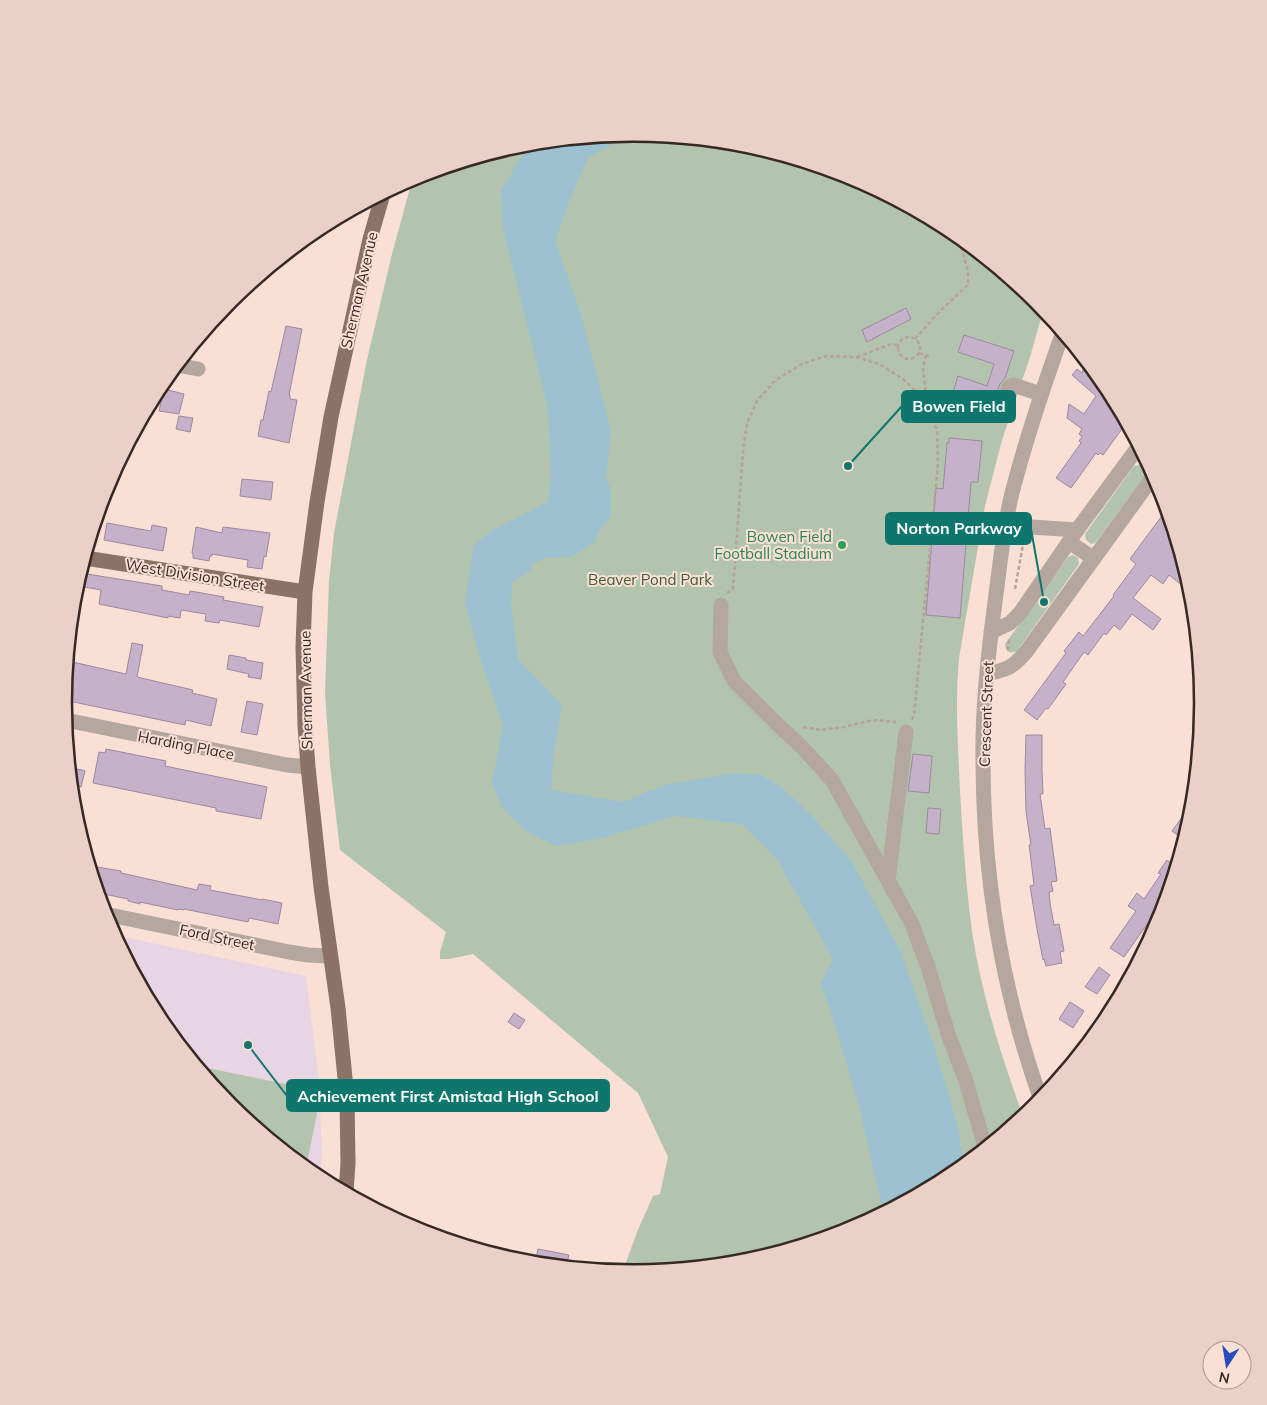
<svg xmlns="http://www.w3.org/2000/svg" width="1267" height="1405" viewBox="0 0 1267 1405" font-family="Mulish,sans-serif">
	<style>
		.education { fill: #e8d5e4 }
		.green { fill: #b2c4ae }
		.water { fill: #9dc1d0 }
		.building { fill: #c5b1ca; stroke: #9c88a0 }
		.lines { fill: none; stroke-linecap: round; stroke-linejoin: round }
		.path { stroke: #b8a299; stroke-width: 2.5; stroke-dasharray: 4 2.5; stroke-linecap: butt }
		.minor { stroke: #b4a79f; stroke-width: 15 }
		.major { stroke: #8a7265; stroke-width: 15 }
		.leisure-dot { fill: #2e9e5b; stroke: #fadfd5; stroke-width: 2 }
		.labels { text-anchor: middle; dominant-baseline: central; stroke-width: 4; stroke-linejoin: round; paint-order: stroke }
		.street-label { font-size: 15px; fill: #362924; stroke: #fadfd5 }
		.leisure-label { font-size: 15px; fill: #27864d; stroke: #fadfd5; text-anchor: end }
		.park-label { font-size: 15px; fill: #3f6037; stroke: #fadfd5 }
		.rim { fill: none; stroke: #362924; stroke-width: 2.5 }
		.leader { fill: none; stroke: #0f766e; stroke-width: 2 }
		.callout-dot { fill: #0f766e; stroke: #fadfd5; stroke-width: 2 }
		.callout { fill: #0f766e; stroke: #0f766e; stroke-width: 2 }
		.callout-label { font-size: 16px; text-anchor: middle; font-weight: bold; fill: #fff }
	</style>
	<rect width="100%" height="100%" fill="#fadfd5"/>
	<path class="education" d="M115,935L306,976L318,1072L322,1148L321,1178L230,1105L160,1019Z"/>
	<path class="green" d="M634,133L745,144L852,176L950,229L1037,300L1044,308L1030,357L1002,440L985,506L959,658C955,702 958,746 960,791C963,840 966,889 973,938C983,999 1002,1058 1023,1116L950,1176L851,1229L744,1261L633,1272L623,1271L637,1232L653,1196L660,1194L668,1157L638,1093L473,954L449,959H440V952L446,932L340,850L330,765L325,693L329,581L334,533L366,364L392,254L413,177L523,144Z
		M1139,465H1144L1147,469L1146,474L1096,542L1092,544C1087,542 1085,540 1085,534L1134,466Z
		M1073,555L1078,558L1079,564L1017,651C1010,654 1005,652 1005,644L1068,557Z
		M198,1066L309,1089L317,1114L306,1167L230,1105Z"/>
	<path class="water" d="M632,133L588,158L570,199L555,241L580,311L611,431L606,479L611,489V516L598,532L594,543L571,557H548L532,564L531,570L512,582L511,602L518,659L562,705L554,752L551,790L624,802L664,785L736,773L761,775L784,789L814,818L852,862L899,948L933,1043L957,1123L963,1159L958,1169L950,1176L883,1212L859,1106L829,1005L820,985L833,959L778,861L742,824L675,816L602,838L557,846L527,832L503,809L492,784L503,725L482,664L465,603L474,545L493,530L548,502L551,477L548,408L503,228L501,190L530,143Z"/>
	<path class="building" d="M906,308L911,319L867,342L862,330Z
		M286,326L302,329L289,395H290V399L297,400L289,443L258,436L261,420H263L269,391L271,392Z
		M964,335L1014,351L1005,378L1000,384L990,413L979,409L980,406L952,396L958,376L987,386L994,364L958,352Z
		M1085,364L1097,375L1095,381L1111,393L1127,422L1103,455L1100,453L1098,455L1096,453L1071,488L1056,478L1081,443L1079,441L1082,437L1079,434L1082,429L1067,418L1069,404L1084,414L1096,396L1072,375L1077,369L1082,373Z
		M164,389L184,394L179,414L159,411Z
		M179,416L193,418L190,432L176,429Z
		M949,438L982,441L978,482H971L960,618L926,615L936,488L943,489L947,443H949Z
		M242,479L273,482L271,500L240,496Z
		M1161,517L1172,526L1192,593L1169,575L1163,584L1151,575L1133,598L1161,619L1153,630L1132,614L1120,630L1114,625L1106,635L1104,633L1088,655L1084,652L1063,682L1066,684L1048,709L1046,708L1037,720L1024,710L1066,653L1064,651L1079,632L1083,636L1114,596L1113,595L1136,564L1130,559Z
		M107,523L151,531L152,525L167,528L163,551L104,540Z
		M196,527L222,533L223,527L270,533L266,557L264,556L262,569L247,567L248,560L212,554V556H210L209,561L193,558V553H192Z
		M81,573L162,586V590L189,595L190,591L202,593L224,597L223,600L263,607L259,627L220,620L219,623L205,621L206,614L181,610L180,618L168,616V618L99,604L101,590L79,586Z
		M132,643L143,645L137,677L193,690L192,693L217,699L211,726L186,720L185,725L64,700L68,661L126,674Z
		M229,655L246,658V660L263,663L261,679L248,677L249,674L227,669Z
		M247,701L263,704L257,735L241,732Z
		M1026,735H1042V771L1043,794H1040L1045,829L1050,828L1057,881L1051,882L1053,891L1049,892L1050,903L1054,925L1059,924L1064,951L1060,952L1062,963L1046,966L1044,959L1043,960L1037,929L1030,886L1034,885L1030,852L1029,845H1031L1026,812L1025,770Z
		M106,749L166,761L165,766L267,787L261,819L216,811V808L93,783L99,752L105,753Z
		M913,754L932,756L929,793L908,791Z
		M70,767L85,771L81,787L72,784Z
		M1194,801L1192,814L1184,840L1172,831Z
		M928,808L941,809L939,834L926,833Z
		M1167,860L1176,867L1167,896L1124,957L1110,948L1136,911L1128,906L1137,893L1144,899L1161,874L1158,873Z
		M91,866L121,871V873L197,890L199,884L211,886L210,890L262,900V899L282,903L278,924L249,918L248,922L184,909V910L179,909L178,910L140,902V904L128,901V899L99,893Z
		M1099,967L1110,975L1097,994L1085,987Z
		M1070,1002L1084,1011L1073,1028L1059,1019Z
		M514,1013L525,1020L519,1029L508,1022Z
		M538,1249L569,1255L566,1266L535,1262Z"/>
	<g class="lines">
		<path class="path" d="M898 348a11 11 0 1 1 22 0a11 11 0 1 1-22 0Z
			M915,339L942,309L968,285V271L958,236
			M919,353L931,357
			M926,355L923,368L927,401
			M857,357L891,344L898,345
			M1015,589L1024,539
			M727,593L733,589L743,452L747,423L757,401L776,380L802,364L826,356L856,357L879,364L903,379L928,403L937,431L938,464L914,716L911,721
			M1008,650L1009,639
			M803,727L821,730L844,727L873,720L896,722"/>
		<path class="minor" d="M177,365L198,369
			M999,415L1009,387L1013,385L1041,394
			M1006,522L1031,527L1077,530
			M1069,542L1093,558
			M721,605L720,652L734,681L779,726L801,746L832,780L911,922L928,967L949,1037L965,1078L985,1147
			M991,632L1010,623L1020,613L1077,530L1139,446
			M987,674C1008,669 1011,669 1026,652L1155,474
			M66,720L287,765L308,767
			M888,881L906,732
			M105,914L289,952L308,955L330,956
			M1041,1100C1002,991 983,875 983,759C982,707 988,654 995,602C1000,566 1003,529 1012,493C1026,439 1044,385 1063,332"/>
		<path class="major" d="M85,558L305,592
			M346,1192L348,1163L347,1098L338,1008L321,887L308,767L305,725L303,647L305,592L317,502L331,417L370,239L383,194"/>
	</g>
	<circle class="leisure-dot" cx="842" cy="545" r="5"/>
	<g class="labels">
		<g class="street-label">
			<text transform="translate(359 290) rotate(-77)">Sherman Avenue</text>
			<text transform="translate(195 575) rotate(9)">West Division Street</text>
			<text transform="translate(306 690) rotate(-91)">Sherman Avenue</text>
			<text transform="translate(986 714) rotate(-88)">Crescent Street</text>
			<text transform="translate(186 745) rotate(11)">Harding Place</text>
			<text transform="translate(217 937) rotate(12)">Ford Street</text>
		</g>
		<g class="leisure-label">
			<text x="832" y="536">Bowen Field<tspan x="832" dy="17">Football Stadium</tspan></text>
		</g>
		<g class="park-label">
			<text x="650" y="579">Beaver Pond Park</text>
		</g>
	</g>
	<path d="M0 0H1267V1405H0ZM72 703a561 561 0 1 1 1122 0a561 561 0 1 1-1122 0Z" fill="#ead0c7" fill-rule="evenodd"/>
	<path class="rim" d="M72 703a561 561 0 1 1 1122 0a561 561 0 1 1-1122 0Z"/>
	<path class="leader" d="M848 466L902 406M1044 602L1031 529M248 1045L287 1096"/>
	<g class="callout-dot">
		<circle cx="848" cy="466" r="5"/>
		<circle cx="1044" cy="602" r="5"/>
		<circle cx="248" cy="1045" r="5"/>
	</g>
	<g class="callout">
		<rect x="902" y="391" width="113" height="31" rx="5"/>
		<rect x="886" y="513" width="145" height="31" rx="5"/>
		<rect x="287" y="1080" width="322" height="31" rx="5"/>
	</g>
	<g class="callout-label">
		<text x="959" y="412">Bowen Field</text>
		<text x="959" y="534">Norton Parkway</text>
		<text x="448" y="1102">Achievement First Amistad High School</text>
	</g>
	<g transform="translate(1227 1365) rotate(192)"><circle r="24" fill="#fadfd5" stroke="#ac968e"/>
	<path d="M0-4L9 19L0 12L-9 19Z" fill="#2a4bbb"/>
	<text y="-8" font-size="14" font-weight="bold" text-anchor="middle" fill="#362924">N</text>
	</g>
</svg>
